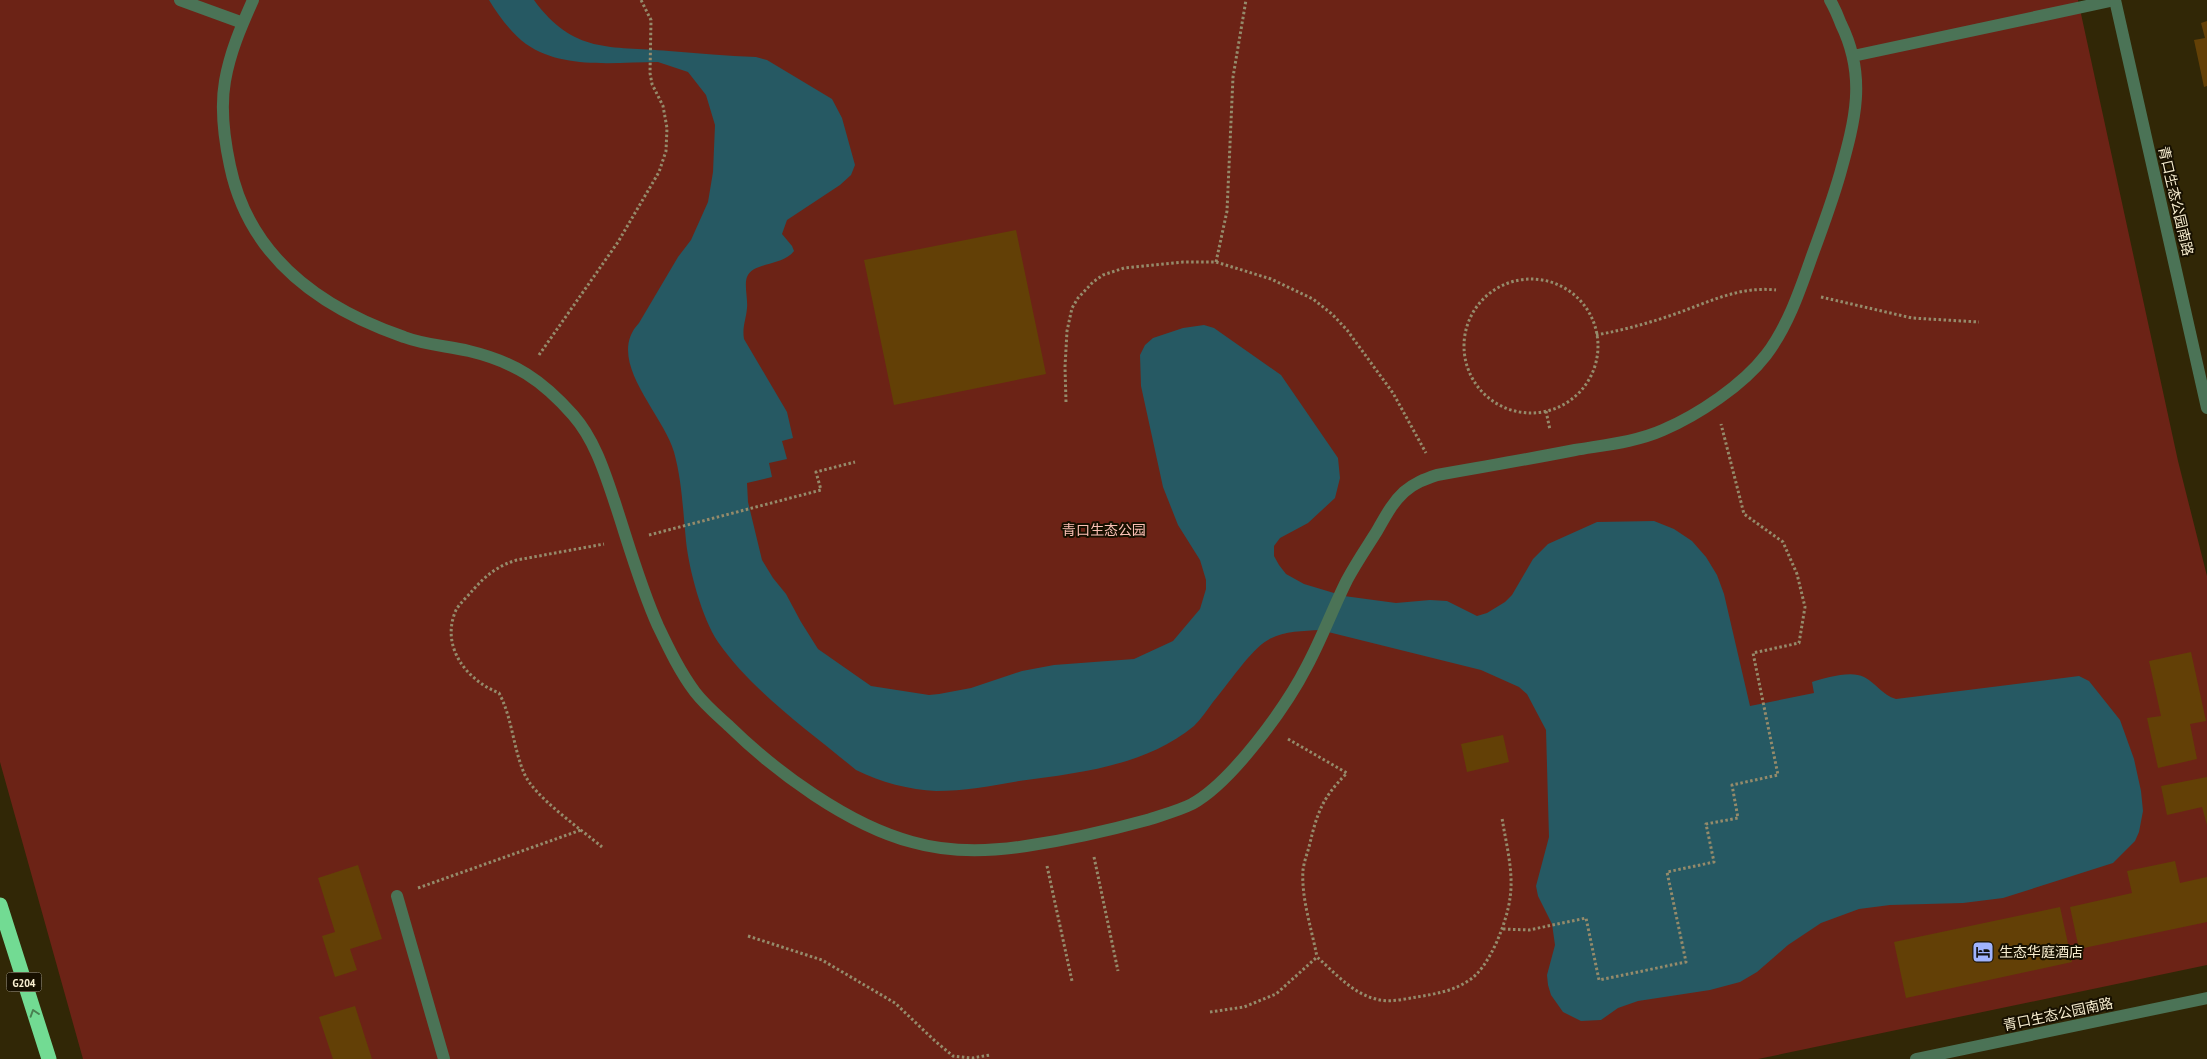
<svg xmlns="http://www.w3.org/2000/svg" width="2207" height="1059" viewBox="0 0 2207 1059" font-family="'PT Sans Narrow','Noto Sans SC',sans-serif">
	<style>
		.green { fill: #6c2316 }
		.water { fill: #265963 }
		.building { fill: #634006 }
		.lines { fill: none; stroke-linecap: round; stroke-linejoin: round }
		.path { stroke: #958b6b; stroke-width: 3; stroke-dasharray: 2.5 2.5; stroke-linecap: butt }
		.lane { stroke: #4b7356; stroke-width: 12 }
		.street { stroke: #4b7356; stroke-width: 12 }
		.highway { stroke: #72db93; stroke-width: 15 }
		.oneway { stroke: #498051 }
		.labels { text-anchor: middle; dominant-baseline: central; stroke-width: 4; stroke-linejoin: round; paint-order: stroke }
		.shield { fill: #171000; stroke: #b4ab92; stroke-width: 1 }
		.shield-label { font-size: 12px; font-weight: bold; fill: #f8eed0 }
		.street-label { font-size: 14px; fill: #f8eed0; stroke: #171000 }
		.park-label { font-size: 14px; fill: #fbc1b5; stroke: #171000 }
		.poi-label { font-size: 14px; fill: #f8eed0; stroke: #171000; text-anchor: start }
	</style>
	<rect width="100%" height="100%" fill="#312706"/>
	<path class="green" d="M0,0H2078L2178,461L2207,576V965L1758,1059H83L0,762Z"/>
	<path class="water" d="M489,0H534C573,54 610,46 669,51C698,53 727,56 756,57L767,60L832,99L842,118L855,165L851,175L840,185L787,220L782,234L792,246L794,251C783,266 753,262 747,277C744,285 748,299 747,308C746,320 742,327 744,339L787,412L793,438L782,441L787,459L769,463L772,477L747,483L748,502L762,560L773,578L786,594L801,622L818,649L871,686L929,695L939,694L971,688L1022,671L1054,665L1134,659L1173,641L1200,609L1206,589V580L1200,560L1178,525L1163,487L1141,386L1140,355L1145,345L1153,338L1183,328L1204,325L1214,328L1281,375L1338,458L1340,478L1335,498L1308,523L1280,538L1274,546V556L1279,565L1286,574L1304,584L1344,596L1396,603L1430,600L1447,601L1477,616L1487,613L1505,602L1512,595L1533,559L1548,544L1597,522L1654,521L1674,529L1692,541L1706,557L1717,575L1724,594L1750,706L1814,693L1812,682C1825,678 1851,670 1864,677C1876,683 1882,695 1896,699L2079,676L2089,681L2120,720L2134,759L2141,791L2143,811L2139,832L2135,841L2113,863L2003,898L1963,903L1890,905L1859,909L1821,923L1788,945L1757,972L1740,982L1710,990L1638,1001L1618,1008L1601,1020L1581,1021L1563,1012L1551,995L1548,985L1547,975L1555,945L1552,924L1538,896L1536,886L1549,837L1546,730L1527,694L1519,687L1481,670L1320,630C1303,631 1283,631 1268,640C1251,649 1227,686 1213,702C1207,710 1201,719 1194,726C1145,766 1079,773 1019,781C992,786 964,791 936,791C910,790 880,782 856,770C808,730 754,693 718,642C702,618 689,570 686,541C683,511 682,481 674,452C663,413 604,360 639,323L678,257L691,240L708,202L713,172L715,125L706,95L688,72L658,62C616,62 563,70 526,44C511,33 498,15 489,0Z"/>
	<path class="building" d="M2207,21V86L2204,87L2194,40L2205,38L2201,23Z
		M1016,230L1046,374L894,405L864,260Z
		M2191,652L2206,721L2190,724L2197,759L2158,768L2147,718L2161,716L2149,661Z
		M1503,735L1509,762L1467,772L1461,744Z
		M2207,777V825L2202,807L2167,815L2161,786Z
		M2175,861L2180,883L2207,877V922L2079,949L2070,907L2132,893L2127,871Z
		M358,865L382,939L350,949L357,970L335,977L322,936L335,932L318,878Z
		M2060,907L2072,962L1906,998L1894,942Z
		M355,1006L372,1059H333L319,1017Z"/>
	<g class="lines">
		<path class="path" d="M1216,262L1227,211L1233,77L1246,0
			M1464 346a67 67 0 1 1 134 0a67 67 0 1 1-134 0Z
			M1821,297L1912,318L1979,322
			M1596,335C1624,330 1649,323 1675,314C1709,302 1739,286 1776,290
			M539,355L618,242L659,172L666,151L667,128L663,106L652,84L650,73L651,20L641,0
			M1066,402L1065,367L1067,331L1072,308L1078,298L1093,282L1103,275L1124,268L1183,262H1216L1271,279L1313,299L1332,314L1347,330L1393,393L1426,453
			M1546,411L1550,430
			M649,535L821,490L816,472L855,462
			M1288,739L1347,773C1322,798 1317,813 1309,847C1307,854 1304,862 1303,870C1301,898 1312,930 1317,957
			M602,847C581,829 534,797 524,773C513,747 512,717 499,693C466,680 440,646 456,610C460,603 468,596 473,590C486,575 499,565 517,560L604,544
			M1094,857L1118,971
			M1047,866L1072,981
			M418,888L581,830
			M1503,929L1529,930L1586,918L1599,980L1686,962L1667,872L1714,862L1706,824L1738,818L1732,785L1778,775L1753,653L1799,643L1805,607L1797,574L1783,542L1744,514L1721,424
			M748,936L822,960L895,1003L935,1041L953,1056L972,1058L990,1055
			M1210,1012L1244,1007L1276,994L1317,957C1334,972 1353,994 1376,999C1389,1003 1404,999 1417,997C1435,994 1453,991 1468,981C1489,969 1507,922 1510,898C1514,872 1506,844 1502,818"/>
		<path class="lane" d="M180,0L243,23
			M253,0C241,27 230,52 225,81C220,109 224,138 230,166C249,257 320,308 404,337C425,345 448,346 469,351C515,362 542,380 573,415C594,439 604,470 614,500C628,542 640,586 658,626C669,649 680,672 695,692C705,705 717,715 729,726C776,772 848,825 912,842C950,853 988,852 1026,846C1067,840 1107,831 1147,820C1162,815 1178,811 1192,804C1232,782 1286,707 1307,666C1322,638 1333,608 1347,580C1356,563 1367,547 1377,531C1385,517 1392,503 1404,492C1414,483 1425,479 1437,475C1483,467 1529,459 1575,450C1604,445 1636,442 1663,430C1698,415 1743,385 1766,355C1788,326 1800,290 1812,256C1822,229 1832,202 1840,174C1855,120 1867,77 1841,24C1838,16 1834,7 1830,0
			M1853,56L2115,0
			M397,896L444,1059"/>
		<path class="street" d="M2115,0L2207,408
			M1916,1059L2207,998"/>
		<path class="highway" d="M0,905L49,1059"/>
	</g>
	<defs><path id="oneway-chevron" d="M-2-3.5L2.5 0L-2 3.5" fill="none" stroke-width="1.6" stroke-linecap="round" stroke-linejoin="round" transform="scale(1.25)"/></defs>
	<use class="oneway" href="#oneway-chevron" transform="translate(34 1013) rotate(-108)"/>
	<defs>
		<g id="hotel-square" transform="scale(1.125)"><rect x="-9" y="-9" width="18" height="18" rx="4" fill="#a0b3fd" stroke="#171000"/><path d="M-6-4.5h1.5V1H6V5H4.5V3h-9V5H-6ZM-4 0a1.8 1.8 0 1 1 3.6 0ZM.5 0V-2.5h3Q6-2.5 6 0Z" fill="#111"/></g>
	</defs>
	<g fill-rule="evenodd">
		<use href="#hotel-square" x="1983" y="952"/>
	</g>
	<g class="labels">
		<rect class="shield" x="6.5" y="972.5" width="35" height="19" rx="4"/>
		<g class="shield-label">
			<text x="24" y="982">G204</text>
		</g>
		<g class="street-label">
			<text transform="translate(2176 201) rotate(77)">青口生态公园南路</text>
			<text transform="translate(2058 1014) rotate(-12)">青口生态公园南路</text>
		</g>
		<g class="park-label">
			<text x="1104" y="530">青口生态公园</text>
		</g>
		<g class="poi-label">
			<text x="1999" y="952">生态华庭酒店</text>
		</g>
	</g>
</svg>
